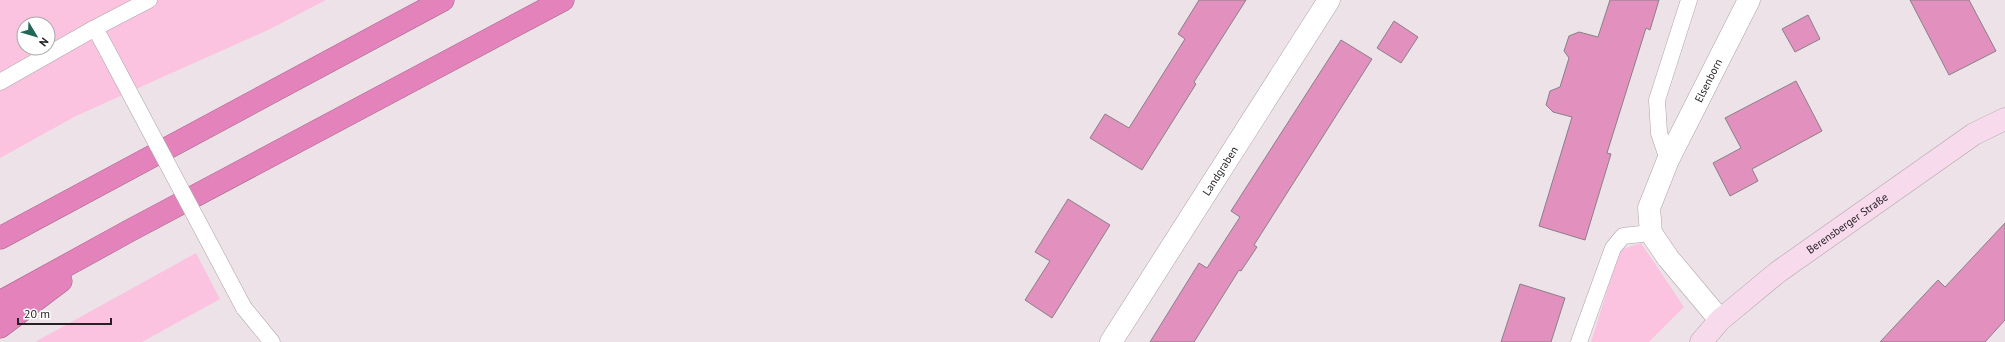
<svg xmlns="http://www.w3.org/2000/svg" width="2005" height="342" viewBox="0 0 2005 342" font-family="'PT Sans',sans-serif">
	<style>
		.green { fill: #fcc3e1; fill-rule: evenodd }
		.building { fill: #e291be; stroke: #898085 }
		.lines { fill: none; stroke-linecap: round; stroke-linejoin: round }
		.lane-casing { stroke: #aca3a7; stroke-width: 17 }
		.street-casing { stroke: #aca3a7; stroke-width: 23 }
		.secondary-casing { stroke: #aca3a7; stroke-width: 23 }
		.highway-casing { stroke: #a26186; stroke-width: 23 }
		.lane { stroke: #fff; stroke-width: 16 }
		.street { stroke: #fff; stroke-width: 22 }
		.secondary { stroke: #f7daeb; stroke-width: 22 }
		.highway { stroke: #e483bb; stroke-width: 22 }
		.lane-bridge-casing { stroke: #aca3a7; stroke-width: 17; stroke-linecap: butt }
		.lane-bridge { stroke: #fff; stroke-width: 16 }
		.labels { text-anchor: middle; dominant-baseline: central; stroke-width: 3; stroke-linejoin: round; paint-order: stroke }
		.street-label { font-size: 11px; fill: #262224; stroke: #fff }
	</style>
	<rect width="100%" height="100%" fill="#ece2e7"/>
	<path class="green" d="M0,0H326L270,29L76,116L0,158ZM24,24H48V48H24Z
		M1641,243L1684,307L1649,342H1591L1620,250Z
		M196,253L220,299L142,342H35Z"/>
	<path class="building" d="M1199,0H1246L1194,82L1196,84L1142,170L1090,138L1105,114L1129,128L1185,39L1178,34Z
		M1610,0H1659L1650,30L1646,28L1607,153L1611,154L1585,240L1539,226L1572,117L1553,112L1546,105L1550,91L1560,87L1569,58L1564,51L1569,36L1579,32L1598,37Z
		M1910,0H1969L1996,51L1949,75Z
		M1808,15L1820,39L1795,52L1782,29Z
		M1394,21L1418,37L1401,63L1377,48Z
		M1341,40L1372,59L1254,245L1257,247L1241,271L1239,270L1194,342H1150L1199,263L1207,268L1240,217L1231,211Z
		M1796,81L1822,131L1752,169L1758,181L1730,196L1713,163L1741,148L1725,118Z
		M1068,199L1110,225L1052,318L1025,300L1050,261L1035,252Z
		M2005,223V320L1985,342H1880L1938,280L1945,287Z
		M1520,284L1565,298L1551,342H1501Z"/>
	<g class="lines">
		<g class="lane-casing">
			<path id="lane" d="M108,52L95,28L149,0
				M0,82L95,28
				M1668,160L1659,133L1657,100L1689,0
				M244,308L272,342
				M1579,342L1613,248L1623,236L1651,233"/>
		</g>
		<g class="street-casing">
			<g id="street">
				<path id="s1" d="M1720,320L1668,258L1651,233L1649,208L1668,160L1749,0"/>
				<path id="s2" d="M1111,342L1329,0"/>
			</g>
		</g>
		<g class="secondary-casing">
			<g id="secondary">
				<path id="s3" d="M1701,342L1720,320L1778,272L1974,134L2005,119"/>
			</g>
		</g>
		<g class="highway-casing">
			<path id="highway" d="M0,238L443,0
				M0,302L129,231L563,0
				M0,327L61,281"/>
		</g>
		<use href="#lane" class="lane"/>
		<use href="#street" class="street"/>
		<use href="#secondary" class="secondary"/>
		<use href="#highway" class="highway"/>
		<g class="lane-bridge-casing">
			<path id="lane-bridge" d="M108,52L244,308"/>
		</g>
		<use href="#lane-bridge" class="lane-bridge"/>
	</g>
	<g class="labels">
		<g class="street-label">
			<text stroke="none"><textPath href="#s1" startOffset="277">Elsenborn</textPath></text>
			<text stroke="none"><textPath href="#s2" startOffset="203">Landgraben</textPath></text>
			<text stroke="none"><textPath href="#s3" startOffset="189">Berensberger Straße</textPath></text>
		</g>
	</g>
	<g transform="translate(36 36) rotate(128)"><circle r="19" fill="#ffffff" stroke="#a8a7a7"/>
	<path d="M0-3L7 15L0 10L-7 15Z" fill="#236759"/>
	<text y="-6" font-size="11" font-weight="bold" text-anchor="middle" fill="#262224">N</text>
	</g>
	<path d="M18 318v6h93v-6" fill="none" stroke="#262224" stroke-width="2"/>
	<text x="24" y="318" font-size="12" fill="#262224" stroke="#ffffff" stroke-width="3" paint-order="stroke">20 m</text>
</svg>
